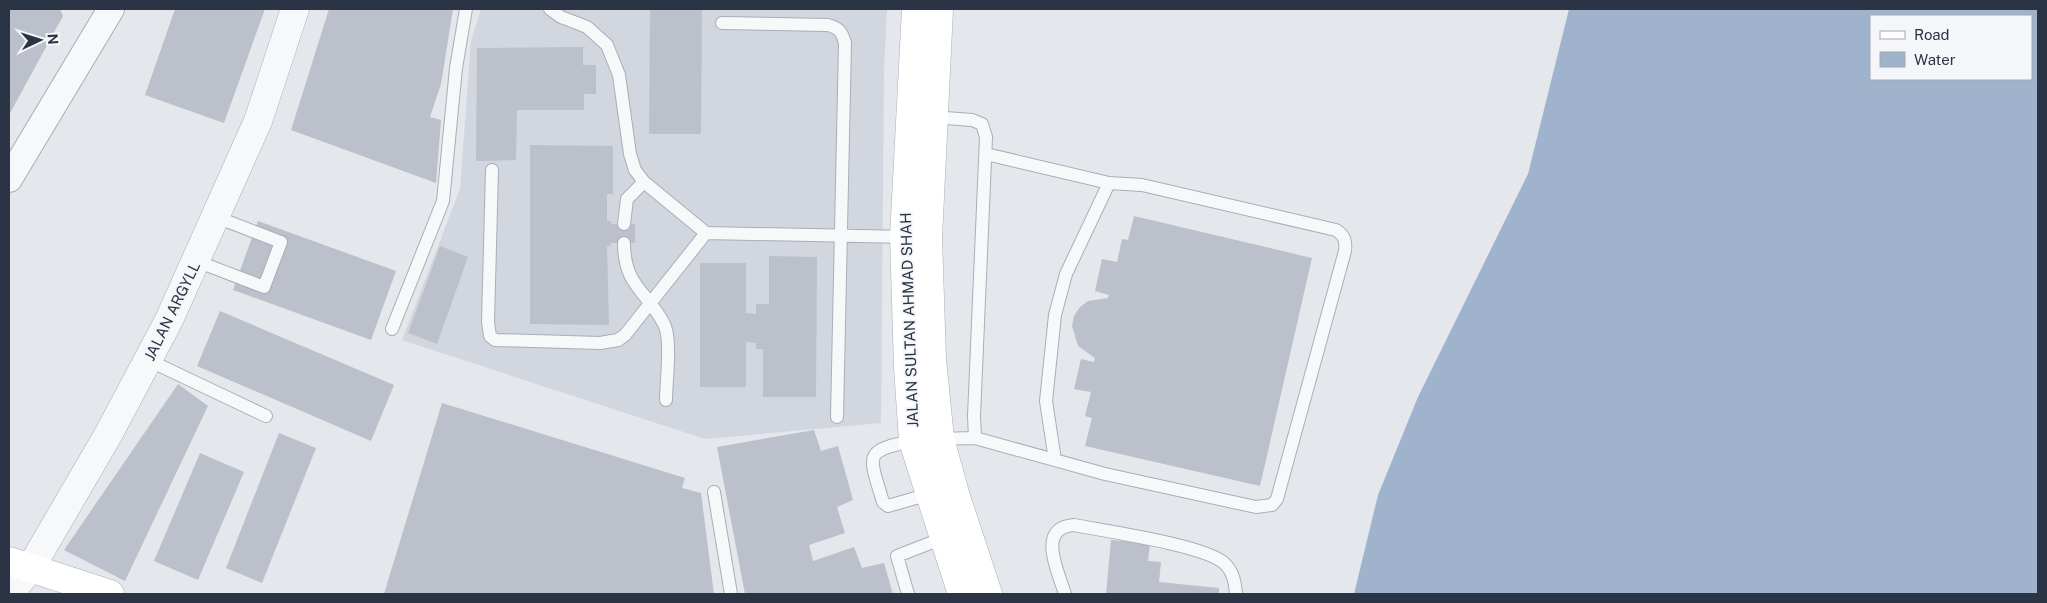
<svg xmlns="http://www.w3.org/2000/svg" width="2047" height="603" viewBox="0 0 2047 603" font-family="'Public Sans',sans-serif">
	<style>
		.built { fill: #d2d6de }
		.water { fill: #9fb4cc; fill-rule: evenodd }
		.building { fill: #bbc0ca }
		.lines { fill: none; stroke-linecap: round; stroke-linejoin: round }
		.service-casing { stroke: #a9aeb7; stroke-width: 14 }
		.minor-casing { stroke: #a9aeb7; stroke-width: 28 }
		.tertiary-casing { stroke: #a9aeb7; stroke-width: 29 }
		.secondary-casing { stroke: #a9aeb7; stroke-width: 29 }
		.service { stroke: #f7f8fa; stroke-width: 12 }
		.minor { stroke: #f7f8fa; stroke-width: 26 }
		.tertiary { stroke: #f7f8fa; stroke-width: 28 }
		.secondary { stroke: #fff; stroke-width: 28 }
		.labels { text-anchor: middle; dominant-baseline: central; stroke-width: 4; stroke-linejoin: round; paint-order: stroke }
		.street-label { font-size: 15px; fill: #2b3445; stroke: #f4f6f9 }
	</style>
	<rect width="100%" height="100%" fill="#e4e7ec"/>
	<path class="built" d="M481,9H887L884,71L881,423L705,439L402,340L460,189L471,41Z"/>
	<path class="water" d="M1569,9H2038V594H1354L1378,495L1418,397L1528,174ZM1871,16H2031V79H1871Z"/>
	<path class="building" d="M9,9H60L63,16L9,115Z
		M175,9H265L224,123L145,95Z
		M329,9H453L441,84L430,117L441,120L436,183L291,130Z
		M650,9H702L701,134H649Z
		M583,47V65H596V94H584V110H517L516,160L476,161L477,48Z
		M530,145L613,146V194H607V221H611V224H635V243H611L610,246H607L609,325L530,324Z
		M1134,216L1312,258L1260,486L1085,446L1092,418L1085,416L1091,392L1074,389L1081,359L1094,362L1095,358L1078,346L1072,326L1074,316L1080,307L1088,301L1108,298L1109,295L1095,291L1102,259L1117,262L1122,239L1128,240Z
		M258,221L396,271L371,340L233,290Z
		M440,246L468,257L437,344L408,333Z
		M769,256L817,257L816,397H763V349H756V343L746,342V387H700V263H746V313L756,314V304H769Z
		M220,311L394,385L371,441L197,366Z
		M178,384L208,406L125,581L64,550Z
		M442,403L685,478L682,488L701,493L714,594H384Z
		M814,430L821,451L838,446L853,500L837,507L845,533L809,545L813,561L854,547L862,568L884,563L893,594H745L717,447Z
		M279,433L316,448L262,583L226,568Z
		M200,453L244,472L198,580L154,561Z
		M1111,540L1150,543L1148,561L1161,562L1159,582L1219,588V594H1106Z"/>
	<g class="lines">
		<g class="service-casing">
			<path id="service" d="M550,9L561,17L587,27L607,45L619,75L630,154L635,170L644,182L706,233L908,237
				M722,23L828,25C839,28 842,32 845,43L837,417
				M932,117L972,120L982,124L986,137L974,416L975,438
				M492,170L488,322L490,336L495,340L600,343L618,340L625,335L706,233
				M624,224L627,199L644,182
				M624,243C624,286 647,291 664,324C672,340 666,381 666,400
				M196,261L264,287L281,242L216,217
				M392,329L443,201L456,68L466,9
				M148,360L266,416
				M937,439L975,438L1105,474L1256,507L1272,505L1277,499L1345,251C1346,241 1345,236 1336,230L1142,185L1109,183L986,154
				M914,441C862,450 869,455 883,502L888,506L933,493
				M1055,460L1046,401L1055,315L1066,274L1109,183
				M714,492L731,594
				M908,594L897,556L946,537
				M1065,594C1058,571 1036,528 1074,525C1104,531 1204,545 1224,563C1233,571 1235,582 1236,594"/>
		</g>
		<g class="minor-casing">
			<path id="minor" d="M9,179L111,9"/>
		</g>
		<g class="tertiary-casing">
			<path id="tertiary" d="M9,594L30,569L108,435L169,320L258,121L295,9"/>
		</g>
		<g class="secondary-casing">
			<path id="secondary" d="M916,9L904,237L908,367L913,441L962,594
				M939,9L928,238L932,359L940,439L956,497L988,594
				M9,561L110,594"/>
		</g>
		<use href="#service" class="service"/>
		<use href="#minor" class="minor"/>
		<use href="#tertiary" class="tertiary"/>
		<use href="#secondary" class="secondary"/>
	</g>
	<g class="labels">
		<g class="street-label">
			<text transform="translate(172 311) rotate(-64)">JALAN ARGYLL</text>
			<text transform="translate(909 320) rotate(-92)">JALAN SULTAN AHMAD SHAH</text>
		</g>
	</g>
	<rect width="2047" height="603" fill="none" stroke="#2b3445" stroke-width="20"/>
	<rect x="1870" y="15" width="162" height="65" fill="#f4f6f9" stroke="#a4a8b1"/>
	<rect x="1880" y="31" width="25" height="8" fill="#ffffff" stroke="#a4a8b1"/>
	<text x="1914" y="40" font-size="15" fill="#2b3445">Road</text>
	<rect x="1880" y="52" width="25" height="15" fill="#9fb4cc" stroke="#a4a8b1"/>
	<text x="1914" y="65" font-size="15" fill="#2b3445">Water</text>
	<g transform="translate(40 40) rotate(86)" stroke="#f4f6f9" stroke-width="4" paint-order="stroke">
	<path d="M0-4L9 19L0 12L-9 19Z" fill="#2b3445"/>
	<text y="-8" font-size="14" font-weight="bold" text-anchor="middle" fill="#2b3445">N</text>
	</g>
</svg>
